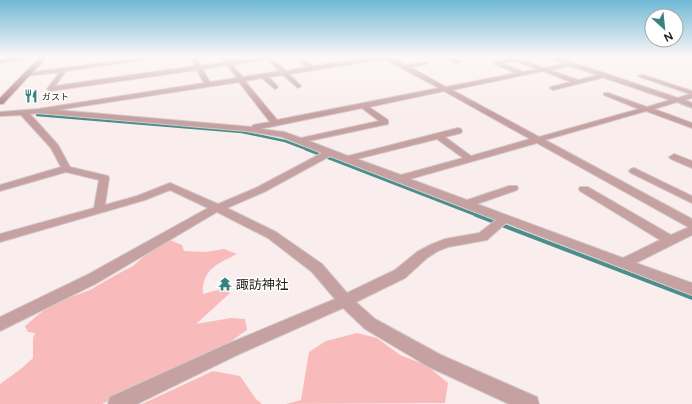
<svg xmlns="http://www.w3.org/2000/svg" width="692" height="404" viewBox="0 0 692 404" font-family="Figtree,'Noto Sans JP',sans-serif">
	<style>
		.green { fill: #f9babc }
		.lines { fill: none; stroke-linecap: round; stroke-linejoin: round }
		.stream-far3 { stroke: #4a8f8b; stroke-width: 2 }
		.stream-far2 { stroke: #4a8f8b; stroke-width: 2.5 }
		.stream-far1 { stroke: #4a8f8b; stroke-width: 3 }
		.stream { stroke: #4a8f8b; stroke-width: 4 }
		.minor-casing { stroke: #d3c8c8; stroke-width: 2 }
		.secondary-casing { stroke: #d3c8c8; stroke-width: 2 }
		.minor { fill: #c5a1a2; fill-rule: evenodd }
		.secondary { fill: #ad7a7c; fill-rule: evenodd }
		.labels { text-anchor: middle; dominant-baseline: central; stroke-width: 3; stroke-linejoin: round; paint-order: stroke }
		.far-poi-label { font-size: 9px; fill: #211d1d; stroke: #fff; text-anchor: start }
		.near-poi-label { font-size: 13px; fill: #211d1d; stroke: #fff; text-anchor: start }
	</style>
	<rect width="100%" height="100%" fill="#faeded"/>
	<path class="green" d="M170,240L182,245L184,251L206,252L224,249L237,254C219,263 201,270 203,294L225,288L230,293L196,324L231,318L245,319L247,330L230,342L180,368L102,404H0V384L22,368L33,358V338L35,333L28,332L25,326L39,314L55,303L90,290L114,276L133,266L149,252Z
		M357,333L377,338L400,355L426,365L448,383L445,403L286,404L301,400L309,352L326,341Z
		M213,371L240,376L256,399L262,404H142Z"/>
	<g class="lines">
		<path class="stream-far3" d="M547,57L556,60"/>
		<path class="stream-far2" d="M681,103L692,107
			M37,115L242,132L285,141L309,150"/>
		<path class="stream-far1" d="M306,149L479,216"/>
		<path class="stream" d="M476,215L692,298"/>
		<g class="minor-casing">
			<path id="minor" d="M146,57H165L66,71L55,86L195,66L190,57H196L201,66L225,62L222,59L225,57L230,61L259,57H276L273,59L286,71L306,67L295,57H302L313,66L371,57H391L405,65L428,62V64L410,67L446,87L516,73L494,64V62L515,57L544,68L564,64L547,57H557L678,98L690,94L638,76L643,75L692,91V98L685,100L692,103V107L677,102L654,109L692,123V128L646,111L545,140L692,219V235L636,263L692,283V295L506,223L487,240L448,247L438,251L427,258L405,278L356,302L375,319L441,355L537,397L539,404H509L429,367L365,329L343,308L237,355L137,404H108L110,397L225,345L335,299L312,272L268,238L217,212L97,283L0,331V317L87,275L208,208L170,190L145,200L0,242V234L94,208L99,180L66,172L0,191V185L61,167L51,148L21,115L0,116V112L38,109L204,83L197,70L50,91L47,89L60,72L27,76L25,75V73ZM267,59L279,71L243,77L232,65ZM385,59L439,88L277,120L245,81L262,78L275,89L278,87L269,77L283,75L298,88L301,86L289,74ZM515,61L537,69L523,72L502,63ZM227,65L237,78L210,82L202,69ZM570,66L598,75L578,80L550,70ZM543,71L571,82L551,87L550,88L553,90L601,78L602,77L670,100L647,107L608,93H604V95L639,109L539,137L452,90ZM239,82L270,122L253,125L252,127L57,110ZM444,91L530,139L471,156L445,137L461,133L462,131L461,129L458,128L348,156L309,141L388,124V120L369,107ZM362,108L379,121L301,138L284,132L260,129ZM38,113L246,131L282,137L322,153L256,188L218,204L170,183L137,196L105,205L109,178L108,176L70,167L58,145L30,114ZM437,139L463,158L401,175L357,159ZM537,143L688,227H689L671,235L588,187H580L579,189L580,191L660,240L623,258L477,204L517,190L518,188L517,186H509L467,200L410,179ZM330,156L496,220L479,233L445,239L430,245L417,252L395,270L347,293L322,264L276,232L227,208L264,192Z
				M444,57H452L461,62L456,63Z
				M674,154L692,161V168L671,159L669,157Z
				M634,168L692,196V203L631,173L629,171L631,169Z"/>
		</g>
		<g class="secondary-casing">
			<path id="secondary" d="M16,57H39L0,63V59Z
				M40,57H47L3,104H0V98Z"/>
		</g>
		<use href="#minor" class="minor"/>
		<use href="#secondary" class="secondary"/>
	</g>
	<linearGradient id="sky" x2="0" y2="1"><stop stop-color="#6fb9d6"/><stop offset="0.5" stop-color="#fdf7f7"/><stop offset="1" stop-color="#fdf7f7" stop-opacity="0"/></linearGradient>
	<rect width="692" height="114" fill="url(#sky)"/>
	<defs>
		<g id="restaurant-bare" transform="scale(1.08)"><path d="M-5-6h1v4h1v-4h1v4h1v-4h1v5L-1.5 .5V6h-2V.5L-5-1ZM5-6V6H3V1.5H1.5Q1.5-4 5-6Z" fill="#3a827e" stroke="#fff" stroke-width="2.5" paint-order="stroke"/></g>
		<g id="temple-bare" transform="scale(1.08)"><path d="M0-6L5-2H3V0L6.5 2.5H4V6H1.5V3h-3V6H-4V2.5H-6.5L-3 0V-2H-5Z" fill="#3a827e" stroke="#fff" stroke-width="2.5" paint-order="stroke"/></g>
	</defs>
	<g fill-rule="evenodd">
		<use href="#restaurant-bare" x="31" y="96"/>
		<use href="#temple-bare" x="225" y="284"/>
	</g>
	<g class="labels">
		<g class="far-poi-label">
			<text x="42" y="96">ガスト</text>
		</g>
		<g class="near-poi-label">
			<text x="236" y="284">諏訪神社</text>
		</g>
	</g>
	<g transform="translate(664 28) rotate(153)"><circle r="19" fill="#ffffff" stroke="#a6a5a5"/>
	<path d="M0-3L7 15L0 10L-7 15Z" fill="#3a827e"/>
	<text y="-6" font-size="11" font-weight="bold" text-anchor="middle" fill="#211d1d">N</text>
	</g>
</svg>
